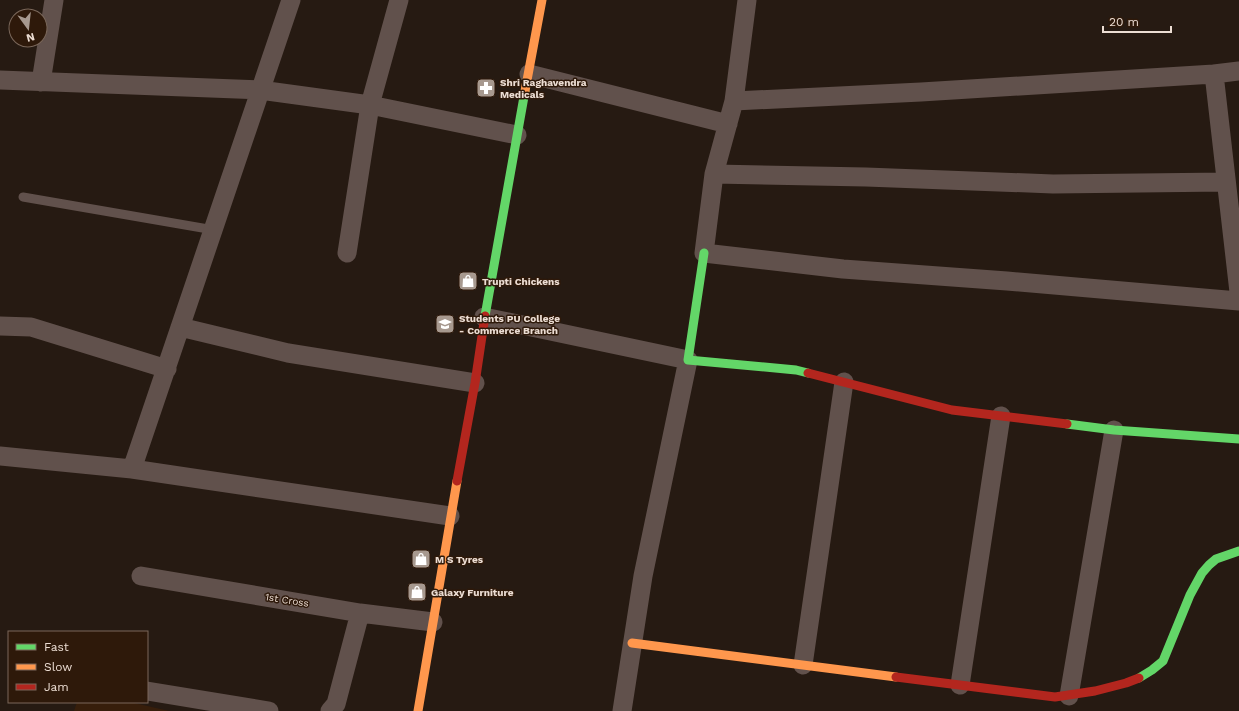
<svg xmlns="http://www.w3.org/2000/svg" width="1239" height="711" viewBox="0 0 1239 711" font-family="'Work Sans',sans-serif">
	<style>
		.built { fill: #371e0b }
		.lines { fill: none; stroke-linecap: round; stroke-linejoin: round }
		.lane { stroke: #61514c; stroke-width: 9 }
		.street { stroke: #61514c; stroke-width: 19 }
		.fast { stroke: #63d668; stroke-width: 9 }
		.slow { stroke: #ff974d; stroke-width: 9 }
		.jam { stroke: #b3261e; stroke-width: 9 }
		.labels { text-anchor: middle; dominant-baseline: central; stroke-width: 3; stroke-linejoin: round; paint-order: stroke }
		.poi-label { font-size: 10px; font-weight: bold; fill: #ecddd3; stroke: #2e190a; text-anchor: start }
		.street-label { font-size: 10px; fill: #ecddd3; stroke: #2e190a }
	</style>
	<rect width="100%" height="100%" fill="#261a12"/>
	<path class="built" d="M77,702H130L169,711H74Z"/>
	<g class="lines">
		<path class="lane" d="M23,197L214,230"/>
		<path class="street" d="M747,0L734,101L921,92L1214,74
			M1239,71L1214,74L1239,292
			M529,74L728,124
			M0,80L260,90L370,105L517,135
			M41,82L54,0
			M734,101L714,174L866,177L1053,184L1226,182
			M714,174L704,253L843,269L1007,281L1239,301
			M347,253L370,105L399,0
			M484,317L688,360L643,576L622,711
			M0,326L31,327L167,369
			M180,327L288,353L475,383
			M0,456L132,469L450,516
			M132,469L291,0
			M141,576L360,613L433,622
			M803,665L844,382
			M960,685L1001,416
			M147,691L269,711
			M1069,696L1114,430
			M330,711L336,704L360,613"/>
		<path class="fast" d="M704,253L688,360L796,370L808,373
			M485,316L525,91
			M1067,424L1114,430L1239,439
			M1139,678L1152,670L1163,661L1190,595L1202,573L1209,565L1216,559L1239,551"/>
		<path class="slow" d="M525,91L542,0
			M632,643L896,677
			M418,711L457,481"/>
		<path class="jam" d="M808,373L952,410L1067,424
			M457,481L475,383L485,316
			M896,677L1055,697L1095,691L1126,683L1139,678"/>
	</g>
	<defs>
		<g id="pharmacy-square" transform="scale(1)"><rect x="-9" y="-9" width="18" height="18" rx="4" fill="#a7998f" stroke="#2e190a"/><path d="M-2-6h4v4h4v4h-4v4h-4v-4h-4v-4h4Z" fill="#fff"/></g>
		<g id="shop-square" transform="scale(1)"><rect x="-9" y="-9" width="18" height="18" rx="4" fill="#a7998f" stroke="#2e190a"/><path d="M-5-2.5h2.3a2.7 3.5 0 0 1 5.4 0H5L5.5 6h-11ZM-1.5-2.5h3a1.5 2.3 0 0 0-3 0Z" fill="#fff"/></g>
		<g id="university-square" transform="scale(1)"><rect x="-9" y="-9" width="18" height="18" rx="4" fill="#a7998f" stroke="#2e190a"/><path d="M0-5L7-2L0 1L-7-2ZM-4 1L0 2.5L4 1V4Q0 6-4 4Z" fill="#fff"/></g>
	</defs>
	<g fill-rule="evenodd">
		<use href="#pharmacy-square" x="486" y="88"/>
		<use href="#shop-square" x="468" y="281"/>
		<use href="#university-square" x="445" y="324"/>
		<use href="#shop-square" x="421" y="559"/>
		<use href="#shop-square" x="417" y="592"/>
	</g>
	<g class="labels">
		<g class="poi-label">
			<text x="500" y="82">Shri Raghavendra<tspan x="500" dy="12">Medicals</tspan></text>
			<text x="482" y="281">Trupti Chickens</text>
			<text x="459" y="318">Students PU College<tspan x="459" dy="12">- Commerce Branch</tspan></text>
			<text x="435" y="559">M S Tyres</text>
			<text x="431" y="592">Galaxy Furniture</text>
		</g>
		<g class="street-label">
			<text transform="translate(287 600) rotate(9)">1st Cross</text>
		</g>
	</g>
	<rect x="8" y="631" width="140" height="72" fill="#2e190a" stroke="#7a675a"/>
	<rect x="16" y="644" width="20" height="6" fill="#63d668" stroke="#7a675a"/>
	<text x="44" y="651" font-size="12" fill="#ecddd3">Fast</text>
	<rect x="16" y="664" width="20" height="6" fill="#ff974d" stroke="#7a675a"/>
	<text x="44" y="671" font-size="12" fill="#ecddd3">Slow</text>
	<rect x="16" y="684" width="20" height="6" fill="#b3261e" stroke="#7a675a"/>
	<text x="44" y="691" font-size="12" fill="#ecddd3">Jam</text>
	<g transform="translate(28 28) rotate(165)"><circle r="19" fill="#2e190a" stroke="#7a675a"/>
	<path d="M0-3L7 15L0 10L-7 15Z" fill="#a7998f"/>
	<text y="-6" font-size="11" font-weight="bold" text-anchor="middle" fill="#ecddd3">N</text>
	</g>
	<path d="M1103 26v6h68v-6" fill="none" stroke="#ecddd3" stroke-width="2"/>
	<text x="1109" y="26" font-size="12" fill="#ecddd3" stroke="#2e190a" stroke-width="3" paint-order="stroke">20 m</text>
</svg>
